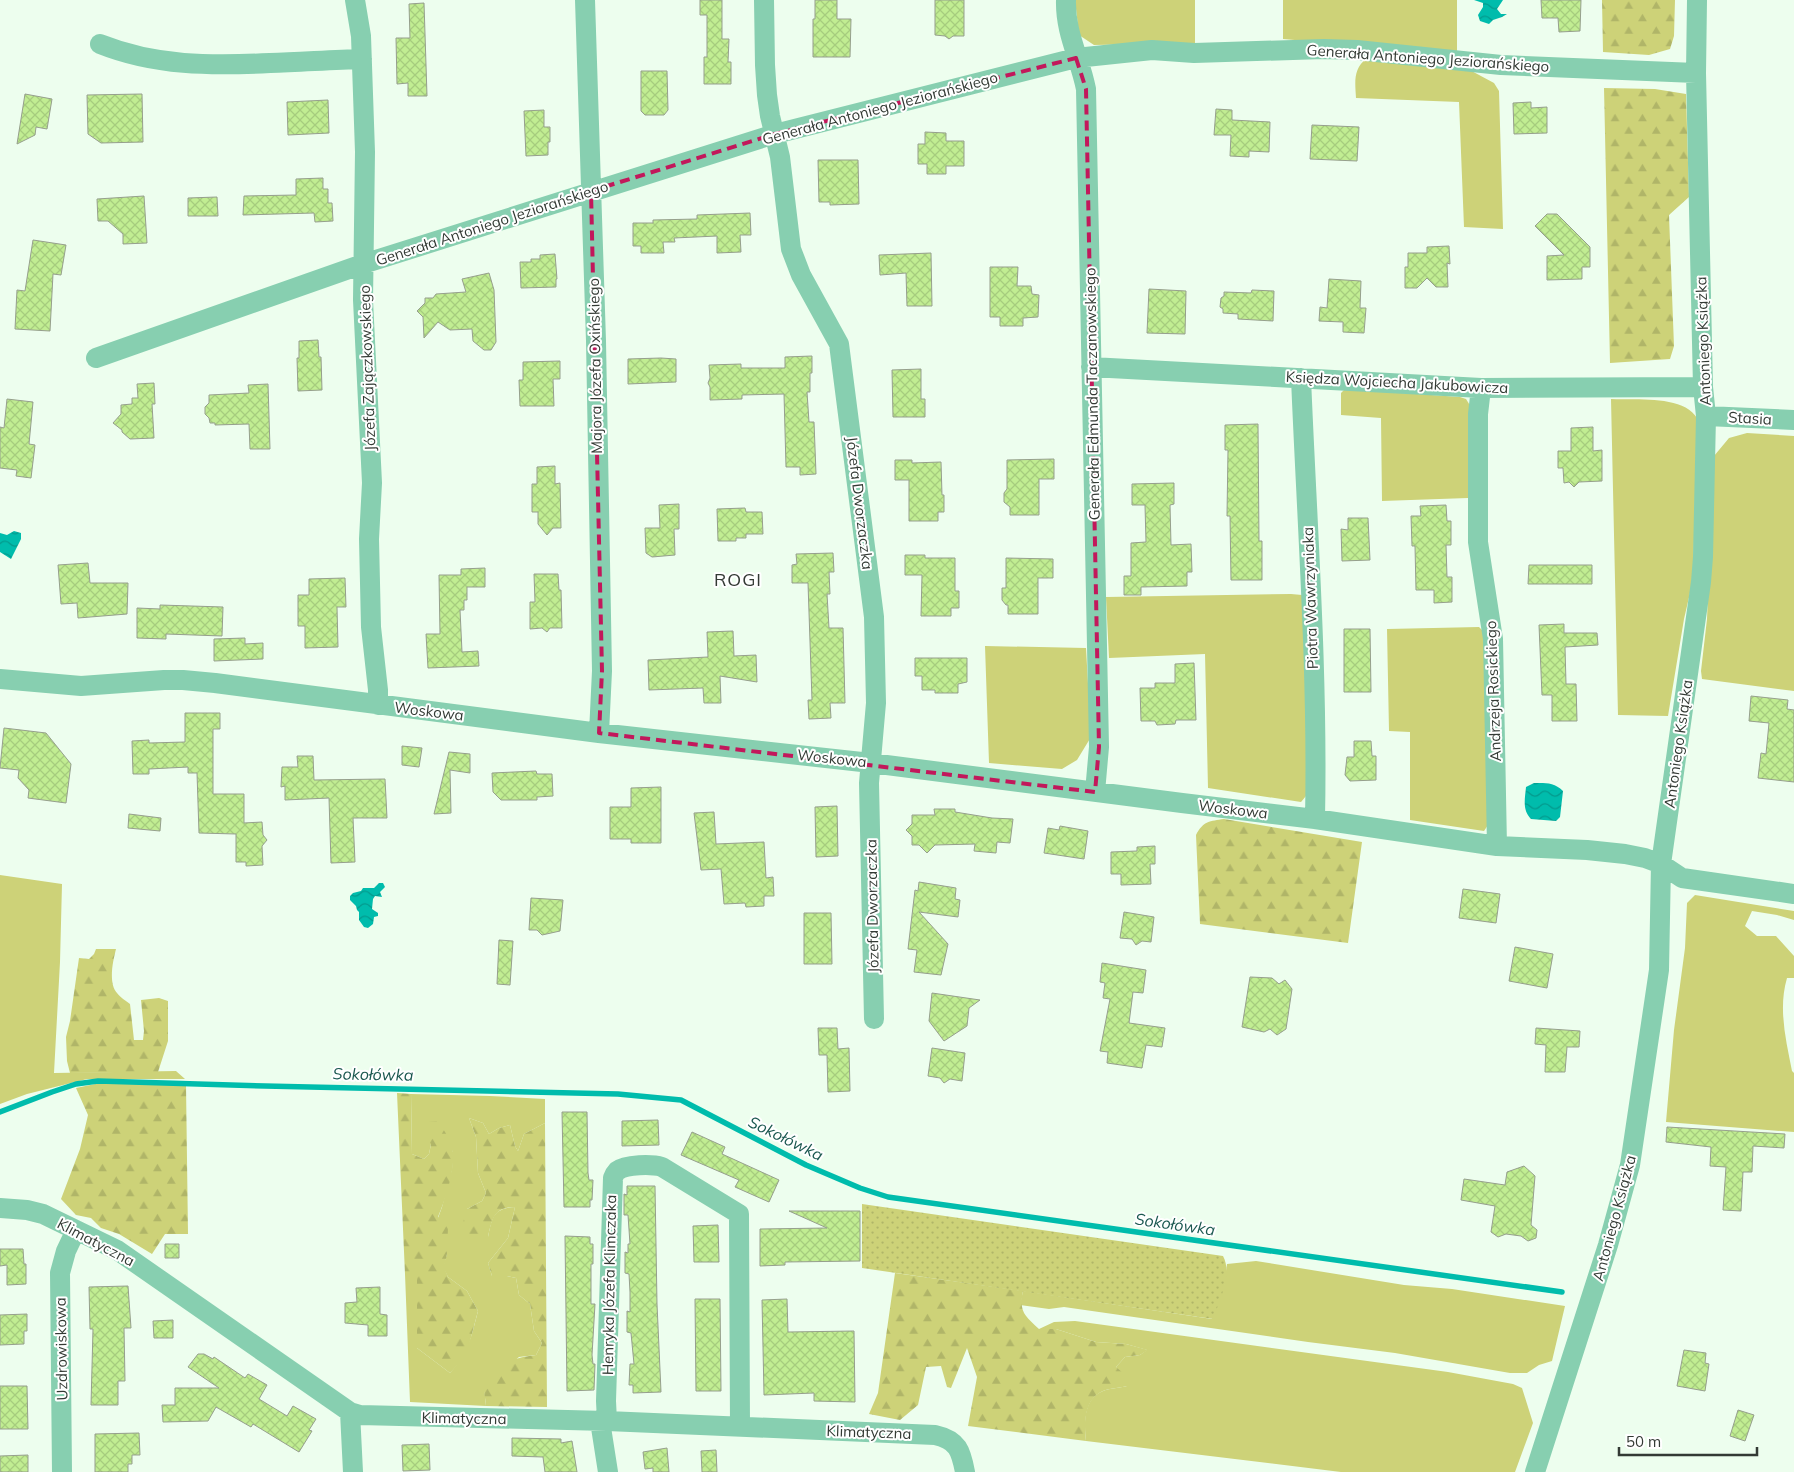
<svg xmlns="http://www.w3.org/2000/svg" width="1794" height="1472" viewBox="0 0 1794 1472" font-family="Mulish,sans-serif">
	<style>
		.grass { fill: #cdd278 }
		.forest { fill: url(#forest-firs) }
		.park { fill: url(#park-dots) }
		.water { fill: url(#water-waves) }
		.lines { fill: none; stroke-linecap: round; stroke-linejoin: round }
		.stream { stroke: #00bcac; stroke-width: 5.5 }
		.building { fill: url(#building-cross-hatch); stroke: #969f8d }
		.minor { stroke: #87cfb0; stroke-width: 20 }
		.marked { fill: none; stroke: #c2185b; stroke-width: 4; stroke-dasharray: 10 6; stroke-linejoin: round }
		.labels { text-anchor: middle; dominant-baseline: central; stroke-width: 4; stroke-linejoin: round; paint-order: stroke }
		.street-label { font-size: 15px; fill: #333a34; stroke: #fff }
		.water-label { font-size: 16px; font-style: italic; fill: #1b5850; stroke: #fff }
		.quarter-label { font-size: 18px; letter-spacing: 1px; fill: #333a34; stroke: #fff }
	</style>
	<defs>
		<pattern id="forest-firs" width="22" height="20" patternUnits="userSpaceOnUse" patternTransform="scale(1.25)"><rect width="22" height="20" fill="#cdd278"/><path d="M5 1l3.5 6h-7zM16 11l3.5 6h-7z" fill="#b0b568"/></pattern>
		<pattern id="park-dots" width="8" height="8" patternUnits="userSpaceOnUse" patternTransform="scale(1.25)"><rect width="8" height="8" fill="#cdd278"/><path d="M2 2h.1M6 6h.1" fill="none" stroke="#b0b568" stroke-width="1.8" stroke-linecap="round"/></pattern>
		<pattern id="water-waves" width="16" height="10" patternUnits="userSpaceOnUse" patternTransform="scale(1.25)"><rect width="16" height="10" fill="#00bcac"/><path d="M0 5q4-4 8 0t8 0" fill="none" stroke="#039a8d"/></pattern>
		<pattern id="building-cross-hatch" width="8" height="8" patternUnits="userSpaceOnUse" patternTransform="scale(1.25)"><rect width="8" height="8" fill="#c1ed92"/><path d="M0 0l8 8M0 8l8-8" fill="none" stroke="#a6cc7e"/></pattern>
	</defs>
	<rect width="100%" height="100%" fill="#edfeee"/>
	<path class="grass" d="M1075,0H1195V43L1094,45L1079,35Z
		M1283,0H1457V54L1283,39Z
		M1367,58L1466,68L1494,83L1499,91L1503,229L1464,227L1459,102L1356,98C1355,81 1353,69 1367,58Z
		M1345,389L1460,397L1466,399L1471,407L1468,498L1382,501L1381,418L1341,415V393Z
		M1611,399C1635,400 1684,395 1697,418L1693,580L1684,619L1668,716L1618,715Z
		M1747,433L1794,436V691L1702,679L1701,671L1707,619L1714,456L1729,438Z
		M1291,594L1302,595L1307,608L1306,796L1301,802L1208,788L1205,654L1109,658L1106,597Z
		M1479,627L1485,633L1488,825L1484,831L1410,820V732L1389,731L1387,629Z
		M985,646L1086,648L1091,737L1077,760L1062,769L989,763Z
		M0,875L62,884L60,962L54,1073L176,1071L185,1079H87L27,1094L0,1104Z
		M1695,895L1794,911V920L1777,915L1752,911L1745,926L1757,936H1776L1794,956V978H1787C1778,1009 1786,1040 1792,1071L1794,1073V1132L1666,1122L1674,1030L1685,948L1687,903Z
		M411,1094L490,1096L545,1099V1123L524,1134L518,1151L515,1146L510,1125L499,1128L489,1134L483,1123L469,1118L476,1137L478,1173L486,1193L482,1201L467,1209L488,1237C492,1218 493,1208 515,1207L508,1238L488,1263L492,1276H507L516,1278L519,1295L530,1304L534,1331L542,1343L536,1355L519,1357L484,1387L486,1406L410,1402L405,1274L417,1273V1348L450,1373C469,1351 471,1338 478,1311L467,1291L448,1277L443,1267L447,1254L438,1218L442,1207L452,1169L453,1151L431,1144L429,1154L424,1159L412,1154Z
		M1256,1261L1404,1285L1452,1289L1565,1306L1552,1361L1539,1365L1527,1373H1510L1395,1353L1308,1342L1064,1307L1049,1309L1020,1305L1023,1291L1212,1319L1224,1285L1227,1264Z
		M1075,1321L1448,1372L1513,1384L1522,1388L1533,1423L1515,1472H1341L1086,1441C1084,1424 1083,1399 1103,1391C1110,1388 1119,1388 1127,1386L1116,1367L1125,1357L1140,1355L1147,1350L1126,1344L1096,1342L1056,1329H1039L1054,1322Z"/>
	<path class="forest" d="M1602,0H1675L1674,36L1670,49L1649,55L1603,52Z
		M1604,88L1655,89L1686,94L1689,197L1669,215L1674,346L1670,359L1610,363Z
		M1224,819L1362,842L1348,943L1200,924L1196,835C1203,821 1210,821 1224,819Z
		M96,949H116C113,961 108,983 117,993C120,997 126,1001 130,1004L134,1040H143L144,1031L141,1000L159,998L168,1001V1041L158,1072L70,1073L67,1061L66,1037L70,1021L79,958L89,959L94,954Z
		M100,1083L186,1085L188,1234H165L152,1254L119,1234L101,1228L91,1218L76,1215L61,1199L80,1149L88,1115L76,1088Z
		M397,1093L411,1094L412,1154L424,1159L429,1154L431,1144L424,1133L428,1122L437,1121C444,1130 452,1141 453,1152C455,1170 445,1201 438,1217L448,1227L447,1254L444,1267L448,1277L467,1291L478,1311L469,1345L463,1359L450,1373L417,1348V1274H405Z
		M469,1118L483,1123L489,1134L499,1128L510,1125L515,1146L518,1151L524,1134L545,1123L547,1407L486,1406C486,1400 483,1391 484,1386C491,1365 516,1357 536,1355L542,1343L534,1331L530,1304L519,1295L516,1278L507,1276H492L488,1263L508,1238L515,1207C494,1207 492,1219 488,1237L476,1243L462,1226L467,1209L482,1201L486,1193L478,1173L476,1137Z
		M895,1273L1023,1291C1019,1312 1024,1315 1039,1329H1056L1096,1342L1126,1344L1148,1350L1140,1355L1125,1357L1116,1367L1130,1379L1127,1386C1119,1388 1110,1388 1103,1391C1084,1399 1084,1424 1086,1441L968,1426L977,1377L967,1348L951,1388L947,1387L941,1366L926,1367L918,1405L900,1420L869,1414L878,1393Z"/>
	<path class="park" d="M862,1204L1223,1256C1233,1274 1219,1301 1213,1319L862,1268Z"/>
	<path class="water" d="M1474,0H1503L1497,9L1501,14H1507L1502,17L1493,20L1489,24L1480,21L1478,15L1483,7V3Z
		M14,531L21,533V539L11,559L0,552V533L7,535Z
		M1534,783C1545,783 1554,782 1563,791L1560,817L1556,821L1531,819C1522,810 1525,799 1526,787Z
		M379,883H383L385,887L380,892L382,897L375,896L373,899L372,909L378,913V916L374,917L373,924L368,928L364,927L359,920V912L357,910L356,906L350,900V896L353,893L361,891L363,888H374Z"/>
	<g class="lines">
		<path class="stream" d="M0,1112L52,1092L76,1084L98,1081L265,1086L618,1094L681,1100L806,1165L860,1188L888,1197L1562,1292"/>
	</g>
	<path class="building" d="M700,0H722V39H729L728,62H731V84H704V57H707V15H700Z
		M815,0H837V19H851L850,57H813V19H815Z
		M935,0H964V36H953L949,39L945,36L935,35Z
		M1541,0H1581L1580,31L1559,32L1558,18H1542Z
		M424,3L427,96H408V83L397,84L396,38H410L409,4Z
		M641,71H667L668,110L664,115H645L641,111Z
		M25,94L52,99L47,129L36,127L35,135L17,144Z
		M142,94L143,142L101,143L88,134L87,95Z
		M328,100L329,133L288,135L287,102Z
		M1531,102V108L1547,107V133L1514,134L1513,103Z
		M1216,109L1232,110V120L1270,122L1269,152L1249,151V157L1230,156L1231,135H1214Z
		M544,110V127H550V142H548V155L526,156L524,111Z
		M1312,125L1359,127L1357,161L1310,159Z
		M925,132L946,133V141H964V166H946V174H927V164H918V144H925Z
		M818,160H858L859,204L830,205V202H819Z
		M323,178V189H328V203H332L333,221L315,222L314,213L243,215L244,196L296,195V179Z
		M144,196L147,243L123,244V234L108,221H98L97,199Z
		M217,197L218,216H188V198Z
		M750,213L751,235H740L741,252L717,253V236L674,238L675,242H663L664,253H641V246H633V223H653V220L697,219V215Z
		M1547,214H1557L1590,247V267H1582V279L1547,280V256L1564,255L1535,226Z
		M33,240L66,245L61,275L53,274L50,331L15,329L17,290L25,291Z
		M1449,246L1450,264L1447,263L1448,287H1436L1427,278L1417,288H1405V267H1408V253H1427V247Z
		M931,253L932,306H907L906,273L880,275L879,255Z
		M555,254L557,279H556V287L521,288L520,262H531V259H540V255Z
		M990,267H1018L1017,286H1031L1032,294L1039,295L1038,317L1023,318V326H1000V317H990Z
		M489,273L494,290L496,342L491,350H484L473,341L472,329L450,330L438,322L424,338L423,317L417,311L425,303V298H433L436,294L466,292L462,279Z
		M1329,279L1361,281L1360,308H1366L1364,333L1343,332V322L1319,321L1320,307L1327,308Z
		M1149,289L1186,291L1185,334L1147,333Z
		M1252,290L1274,291L1273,321L1238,319V314L1223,313V309L1220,307L1221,298L1224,296V292L1251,293Z
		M318,340L319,357H321L322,390L298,391L297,358H299V341Z
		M812,356V373H810V392H807L809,422H814L816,474L800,475V467H786L784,394L742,395V399L710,400V387L708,383L710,378L709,365L741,364V368H785V357Z
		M661,358L676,359V382L628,384V359Z
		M560,361V379H553L554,406H520L519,380H523V362Z
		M921,369V399H925V417H893L892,370Z
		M154,383L155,404H152L154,438L130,439L122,432V430L113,423L121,414V405L132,404V398H138L137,384Z
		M268,384L270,449H250L249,424L215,425V423H210L209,418L205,414V407L209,403V395L249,393L248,385Z
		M7,399L33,402L29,444L35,445L31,478L16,476L17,470L0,468V427L4,428Z
		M1258,424L1259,541H1262V580H1231L1230,516H1227L1228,450H1225V425Z
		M1593,427V451L1602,450V481L1579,482L1574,487L1569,482L1564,483L1563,468H1558V451H1571V428Z
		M1054,459V479H1039V515H1010V507L1004,502V493L1007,489V460Z
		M895,460H912V463L941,462L942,495H944V512H938V521H909V480H895Z
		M555,466V484L560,483L561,528H553L547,535L538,524V512H532V484H537V467Z
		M1174,483V504L1170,505L1171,545L1191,544L1192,572H1187V586L1141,587V595H1124V576H1131V543L1146,542L1145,505H1132V484Z
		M679,504V529H674L675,555L652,557L646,553L645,528H660L659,505Z
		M1446,505L1447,521H1451V545H1446L1447,577H1452V602L1434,603V590H1416L1415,546H1412L1411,516H1421L1420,506Z
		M745,508L746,512H762L763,534H746V538H736V541H718L717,509Z
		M1348,518H1368L1370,560L1342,561L1341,529L1348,530Z
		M833,553L834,572H829L830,594H827L829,628H843L845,703H830L831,718L809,719L808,700H812L808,583H792V565L797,564L796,554Z
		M905,555H925V558H955V591H959V608H951V616H921L922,575H905Z
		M1006,558L1053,559V578H1038V614H1008V605H1006L1002,600V588H1006Z
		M88,563L90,583H128L127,614L78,618L77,603L61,604L58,565Z
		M1529,565H1592V584H1528Z
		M485,568V587H467V600H464V610H460L462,652L478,651L479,666L428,668L426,634H440L439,575H461V569Z
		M534,574H558L559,590H561L562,628H550L547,632L542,628L530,629V602H535Z
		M345,578L346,607H337L338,647L305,648V626H298V595H309V579Z
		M160,605L223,607L222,636L166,634V639L137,638V608L160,609Z
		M1564,624V633H1597L1598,645L1565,647L1566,684H1576L1577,721H1552V695H1542L1539,625Z
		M1344,629H1370L1371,692H1344Z
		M733,631L734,656L756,655L757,682L720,676L721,703H704L703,688L649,690L648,660L708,657L707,632Z
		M245,638V644L263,643V659L214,661V639Z
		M915,658H967V682L958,684V693H935V690H922V676H915Z
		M1194,663L1196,720H1176L1175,724L1157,725L1155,721H1141L1140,688H1155V683H1175V664Z
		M1751,696L1788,700L1787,709L1794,710V782L1758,778L1761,753L1766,754L1769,723L1749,721Z
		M185,713H220V729H213V794H244V823L262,822L263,835L267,840L262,846L263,865L246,866V862H236V834L199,833L197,773H188V767L149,769V774H133L132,741L149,740V743L185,742Z
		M4,728L46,733L71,764L66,803L28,798L29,790L18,778L19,770L0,768Z
		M1354,741H1371L1372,756H1376V780L1350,781L1345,775L1347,757H1354Z
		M402,746L422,748L419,767L402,765Z
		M449,752L470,754V773L450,770L451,813L434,814Z
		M297,756H313L314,780L385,779L387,818H353L355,862L331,863L329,798L285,800V786L281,787L282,767H298Z
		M536,771L537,774H552L553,796L537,797V800H501L493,792L492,773Z
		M661,787V843H631V839H610V807H631V788Z
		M837,806L838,856L816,857L815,807Z
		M934,809H955V812L992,818L1013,819L1010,843L997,842L996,853L974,851L975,844L935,845L927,853L919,845H912V836L906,830L912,824V815H935Z
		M714,812L716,844L764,842L766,878L773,877L774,896H764V906L746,907L745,903L724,904L721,869L701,870L694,813Z
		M129,814L161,818L160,831L128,828Z
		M1060,826L1088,831L1084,859L1044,853L1048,828L1059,830Z
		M1155,846V864H1150L1151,884L1121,885V874H1111V852L1137,851V847Z
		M919,882L956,888L955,899L960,900L958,917L919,912L948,944L941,975L914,972L917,950L908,949L915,890L918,891Z
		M1463,889L1500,894L1496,923L1459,918Z
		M531,898L563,900L560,931L542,935L537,930H529Z
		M1124,912L1154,917L1151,942L1142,941L1136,945L1132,939L1120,938Z
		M804,913H831L832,964H804Z
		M499,940L513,941L510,985L497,984Z
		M1515,947L1553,954L1547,988L1509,981Z
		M1102,963L1146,970L1143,993L1133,992L1129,1023L1165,1028L1162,1047L1146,1045L1142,1068L1107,1063L1108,1052L1100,1051L1110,999L1103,998L1105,983L1100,982Z
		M1250,977L1272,978L1279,984L1285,980L1292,989L1286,1029L1277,1035L1270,1029L1264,1032L1242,1027Z
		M932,993L980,1000L969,1008L967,1026L944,1041L929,1021Z
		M818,1028H837L838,1049L849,1048L850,1091L828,1092L827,1055H819Z
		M1536,1028L1580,1031L1579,1047H1567L1565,1072H1545L1546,1045L1535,1044Z
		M932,1048L965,1053L962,1081L950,1079L944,1083L940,1078L928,1076Z
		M562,1112H587L588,1173L589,1180H593L592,1200H590V1207H564Z
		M658,1120L659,1145L622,1146V1121Z
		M1667,1127L1785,1134L1784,1148L1753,1146L1752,1172H1743L1741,1211L1723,1210L1726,1167L1710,1166L1711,1147L1666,1142Z
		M692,1132L725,1147L722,1154L779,1180L769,1202L735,1187L739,1180L681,1155Z
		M1524,1166L1535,1176L1531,1225L1537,1230L1536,1238L1528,1241L1521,1236L1506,1234L1498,1237L1491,1232L1495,1206L1461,1200L1464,1179L1505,1185L1507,1172Z
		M627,1186H655L657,1304L661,1392L633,1393V1385H629L630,1364H634L631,1333L627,1332V1311L630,1312V1292L629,1274L625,1273V1252L628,1253V1244H630L628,1215H624V1194L627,1195Z
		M789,1211H860V1261L785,1262V1265L760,1266V1229L827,1228Z
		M718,1225L719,1262H694L693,1226Z
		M565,1236L590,1237V1244H593V1264H591V1304H595L592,1355L593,1364H595L594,1390L567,1391Z
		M165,1244H179V1258H165Z
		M0,1249H23L24,1264H26V1284L7,1285V1265L0,1266Z
		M128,1286L131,1328H124L125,1381H118V1405H91L93,1329H90L89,1287Z
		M380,1287V1314L387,1315V1336H368V1325L345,1323V1303L357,1302L356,1288Z
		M695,1299H720L721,1391H696Z
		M787,1299L788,1332L854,1331L855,1402L814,1401V1393L764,1395L762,1300Z
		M27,1314V1331H24V1344L0,1345V1315Z
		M173,1320V1338H154L153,1321Z
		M1684,1350L1706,1353L1705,1363L1709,1364L1705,1391L1677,1386Z
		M198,1354H204L213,1359L214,1357L245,1378L248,1374L267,1385L259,1399L287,1416L293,1406L316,1419L309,1430L312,1431L299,1452L253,1424L251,1427L216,1407L208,1421L163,1422L162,1405H175V1388H219L188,1367Z
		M0,1386H27L28,1429H0Z
		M1738,1410L1754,1415L1745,1441L1730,1436Z
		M139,1433L140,1455H132V1464H128V1472H95V1434Z
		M512,1438L561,1439V1443L572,1441L577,1472H545L543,1457L512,1456Z
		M429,1444L430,1470L403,1471L402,1445Z
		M667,1448L669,1472H653V1468L645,1469L643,1452Z
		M716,1450L717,1472H702L701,1451Z
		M28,1455V1472H0V1456Z"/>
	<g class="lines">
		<path class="minor" d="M355,0L361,36L365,152L363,300L372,483L369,539L371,627L378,690V705
			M585,0L596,341L602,671L599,733
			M764,0L765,65L767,95L770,116L780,157L791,249L801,275L839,344L874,617L876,703L869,783L874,1019
			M1066,0C1065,33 1080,58 1086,89L1099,747L1095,792
			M100,44C155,66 211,66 270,63C300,62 331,60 362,59
			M96,358L363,264L775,134L1076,58L1152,50L1194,53L1324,49L1357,50L1501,65L1696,73
			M1091,367L1481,388L1703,387
			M1301,378C1307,524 1318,672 1315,819
			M1481,388L1478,414V542L1493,639L1497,846
			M1706,416L1794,420
			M0,679L81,686L164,680H183L215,683L599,733L871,763L1182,803L1315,819L1497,846L1587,850L1625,854L1645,858L1661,864L1682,878L1794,894
			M0,1208L27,1210L43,1214L117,1250L350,1412L360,1415L607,1421L935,1435C958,1440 961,1451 965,1472
			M350,1412L353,1472
			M600,1421L608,1472
			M607,1421L606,1401L613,1178C614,1175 615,1173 617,1171C626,1164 652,1164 662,1167L739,1214L740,1427
			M62,1472L60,1273L66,1251L76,1230
			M1535,1472L1608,1245L1630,1165L1659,970L1661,864L1701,582L1703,557L1706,416L1703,387L1696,73L1697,0"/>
	</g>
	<path class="marked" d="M1076,58L1086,89L1099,747L1095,792L599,733L602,671L591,191L775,134Z"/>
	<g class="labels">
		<g class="street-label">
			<text transform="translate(1428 58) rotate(4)">Generała Antoniego Jeziorańskiego</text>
			<text transform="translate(880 108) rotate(-15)">Generała Antoniego Jeziorańskiego</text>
			<text transform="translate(492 223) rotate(-18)">Generała Antoniego Jeziorańskiego</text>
			<text transform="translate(1703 341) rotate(-92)">Antoniego Książka</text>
			<text transform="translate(595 366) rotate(-91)">Majora Józefa Oxińskiego</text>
			<text transform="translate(367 368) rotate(-92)">Józefa Zajączkowskiego</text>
			<text transform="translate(1397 382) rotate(3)">Księdza Wojciecha Jakubowicza</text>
			<text transform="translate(1092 394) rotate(-91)">Generała Edmunda Taczanowskiego</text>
			<text transform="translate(1750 418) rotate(3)">Stasia</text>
			<text transform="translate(860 503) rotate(83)">Józefa Dworzaczka</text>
			<text transform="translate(1310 598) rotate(-92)">Piotra Wawrzyniaka</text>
			<text transform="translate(1493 691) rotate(-92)">Andrzeja Rosickiego</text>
			<text transform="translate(429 711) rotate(7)">Woskowa</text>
			<text transform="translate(1678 744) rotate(-82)">Antoniego Książka</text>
			<text transform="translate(832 758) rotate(6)">Woskowa</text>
			<text transform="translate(1233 809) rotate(7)">Woskowa</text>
			<text transform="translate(872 906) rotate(-91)">Józefa Dworzaczka</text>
			<text transform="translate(1614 1218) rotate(-75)">Antoniego Książka</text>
			<text transform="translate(96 1242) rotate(28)">Klimatyczna</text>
			<text transform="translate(609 1285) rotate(-89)">Henryka Józefa Klimczaka</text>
			<text transform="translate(61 1349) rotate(-91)">Uzdrowiskowa</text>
			<text transform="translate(464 1418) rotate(1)">Klimatyczna</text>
			<text transform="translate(869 1432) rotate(2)">Klimatyczna</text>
		</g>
		<g class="water-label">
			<text transform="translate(373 1074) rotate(1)">Sokołówka</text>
			<text transform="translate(786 1138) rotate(26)">Sokołówka</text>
			<text transform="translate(1175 1224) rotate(8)">Sokołówka</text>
		</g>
		<g class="quarter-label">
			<text x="738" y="579">ROGI</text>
		</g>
	</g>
	<path d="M1619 1447v8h138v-8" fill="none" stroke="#333a34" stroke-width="2.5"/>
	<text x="1626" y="1447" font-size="15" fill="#333a34" stroke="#ffffff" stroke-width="4" paint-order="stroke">50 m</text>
</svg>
